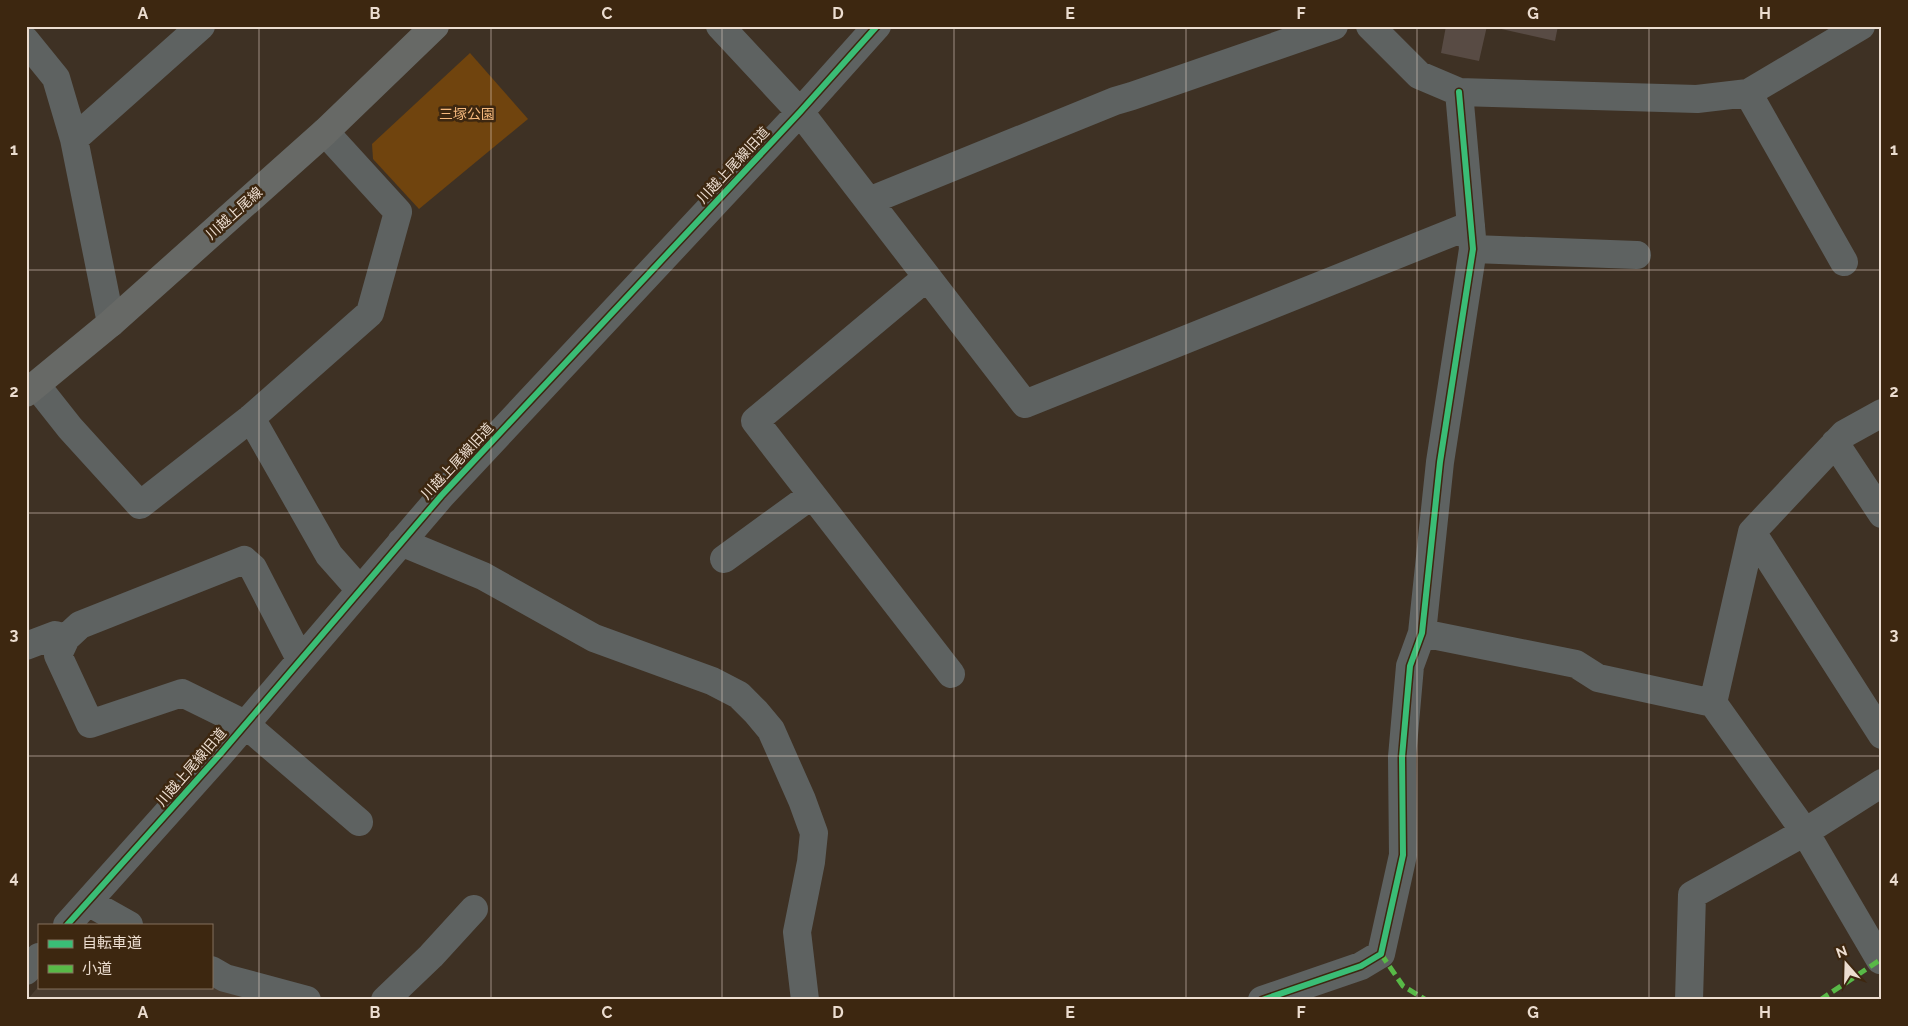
<svg xmlns="http://www.w3.org/2000/svg" width="1908" height="1026" viewBox="0 0 1908 1026" font-family="Raleway,'Noto Sans JP',sans-serif">
	<style>
		.commercial { fill: #4b3d30 }
		.green { fill: #70440e }
		.building { fill: #584b44 }
		.lines { fill: none; stroke-linecap: round; stroke-linejoin: round }
		.minor { stroke: #5e6261; stroke-width: 28 }
		.major { stroke: #676966; stroke-width: 28 }
		.quiet { stroke: #58b947; stroke-width: 5; stroke-dasharray: 10 5; stroke-linecap: butt }
		.cycleway-casing { stroke: #3d2710; stroke-width: 9 }
		.cycleway { stroke: #3abd76; stroke-width: 6 }
		.grid { fill: none; stroke: #ecddd0; stroke-width: 1; stroke-opacity: 0.55 }
		.labels { text-anchor: middle; dominant-baseline: central; stroke-width: 5; stroke-linejoin: round; paint-order: stroke }
		.park-label { font-size: 14px; fill: #f6b97d; stroke: #3d2710 }
		.street-label { font-size: 14px; fill: #ecddd0; stroke: #3d2710 }
		.neatline { fill: none; stroke: #ecddd0; stroke-width: 2 }
		.grid-label { font-size: 16px; text-anchor: middle; font-weight: bold; fill: #ecddd0 }
	</style>
	<rect width="100%" height="100%" fill="#3e3124"/>
	<path class="commercial" d="M211,981L275,1000H27L39,986V987H211Z"/>
	<path class="green" d="M470,53L528,119L419,209L373,159L372,144Z"/>
	<path class="building" d="M1446,26H1487L1479,61L1441,53Z
		M1488,26H1558L1555,41Z"/>
	<g class="lines">
		<path class="minor" d="M720,26L800,112L1025,404L1471,225
			M1370,26L1419,75L1459,92L1697,99L1748,93L1861,26
			M26,41L56,78L74,139L111,323
			M1748,93L1844,262
			M74,139L201,26
			M869,201L1115,101L1132,96L1334,26
			M1473,249L1637,255
			M927,277L755,421L951,674
			M36,385L70,428L140,505L251,418L370,313L398,212L325,132
			M251,418L329,555L360,590
			M1835,443L1882,514
			M1752,532L1882,735
			M401,542L483,576L594,638L712,681L739,695L756,712L771,730L802,800L814,833L811,862L797,932L805,1000
			M724,559L812,495
			M1422,633L1576,664L1598,678L1713,703L1805,832L1880,960L1882,959
			M26,646L55,635L66,638
			M300,659L253,568L244,560L80,625L66,638L58,655L90,724L182,693L245,724L359,822
			M1713,703L1752,532L1844,434L1882,413
			M88,902L129,925
			M67,925L221,753L441,496L800,112L877,26
			M211,970L225,978L307,1000
			M26,971L39,957
			M385,1000L431,956L474,909
			M1262,1000L1361,966L1381,954L1403,855L1402,757L1410,666L1422,633L1440,462L1473,249L1459,92
			M1689,1000L1692,895L1805,832L1882,783"/>
		<path class="major" d="M26,393L111,323L325,132L435,26"/>
		<path class="quiet" d="M1381,954L1403,986L1426,1000
			M1820,1000L1880,960"/>
		<g class="cycleway-casing">
			<path id="cycleway" d="M67,925L221,753L441,496L800,112L877,26
				M1262,1000L1361,966L1381,954L1403,855L1402,757L1410,666L1422,633L1440,462L1473,249L1459,92"/>
		</g>
		<use href="#cycleway" class="cycleway"/>
	</g>
	<path class="grid" d="M259,26V1000M491,26V1000M722,26V1000M954,26V1000M1186,26V1000M1417,26V1000M1649,26V1000M26,270H1882M26,513H1882M26,756H1882"/>
	<g class="labels">
		<g class="park-label">
			<text x="467" y="114">三塚公園</text>
		</g>
		<g class="street-label">
			<text transform="translate(733 165) rotate(-47)">川越上尾線旧道</text>
			<text transform="translate(234 213) rotate(-42)">川越上尾線</text>
			<text transform="translate(457 461) rotate(-47)">川越上尾線旧道</text>
			<text transform="translate(191 767) rotate(-49)">川越上尾線旧道</text>
		</g>
	</g>
	<rect width="1908" height="1026" fill="none" stroke="#3d2710" stroke-width="55"/>
	<rect x="38" y="924" width="175" height="65" fill="#3d2710" stroke="#83705d"/>
	<rect x="48" y="940" width="25" height="8" fill="#3abd76" stroke="#83705d"/>
	<text x="82" y="948" font-size="15" fill="#ecddd0">自転車道</text>
	<rect x="48" y="965" width="25" height="8" fill="#58b947" stroke="#83705d"/>
	<text x="82" y="974" font-size="15" fill="#ecddd0">小道</text>
	<g transform="translate(1846 964) rotate(340)" stroke="#3d2710" stroke-width="4" paint-order="stroke">
	<path d="M0-4L9 19L0 12L-9 19Z" fill="#ecddd0"/>
	<text y="-8" font-size="14" font-weight="bold" text-anchor="middle" fill="#ecddd0">N</text>
	</g>
	<rect x="28" y="28" width="1852" height="970" class="neatline"/>
	<g class="grid-label">
		<text x="143" y="19">A</text>
		<text x="375" y="19">B</text>
		<text x="607" y="19">C</text>
		<text x="838" y="19">D</text>
		<text x="1070" y="19">E</text>
		<text x="1301" y="19">F</text>
		<text x="1533" y="19">G</text>
		<text x="1765" y="19">H</text>
		<text x="14" y="155">1</text>
		<text x="1894" y="155">1</text>
		<text x="14" y="397">2</text>
		<text x="1894" y="397">2</text>
		<text x="14" y="640">3</text>
		<text x="1894" y="640">3</text>
		<text x="14" y="883">4</text>
		<text x="1894" y="883">4</text>
		<text x="143" y="1018">A</text>
		<text x="375" y="1018">B</text>
		<text x="607" y="1018">C</text>
		<text x="838" y="1018">D</text>
		<text x="1070" y="1018">E</text>
		<text x="1301" y="1018">F</text>
		<text x="1533" y="1018">G</text>
		<text x="1765" y="1018">H</text>
	</g>
</svg>
